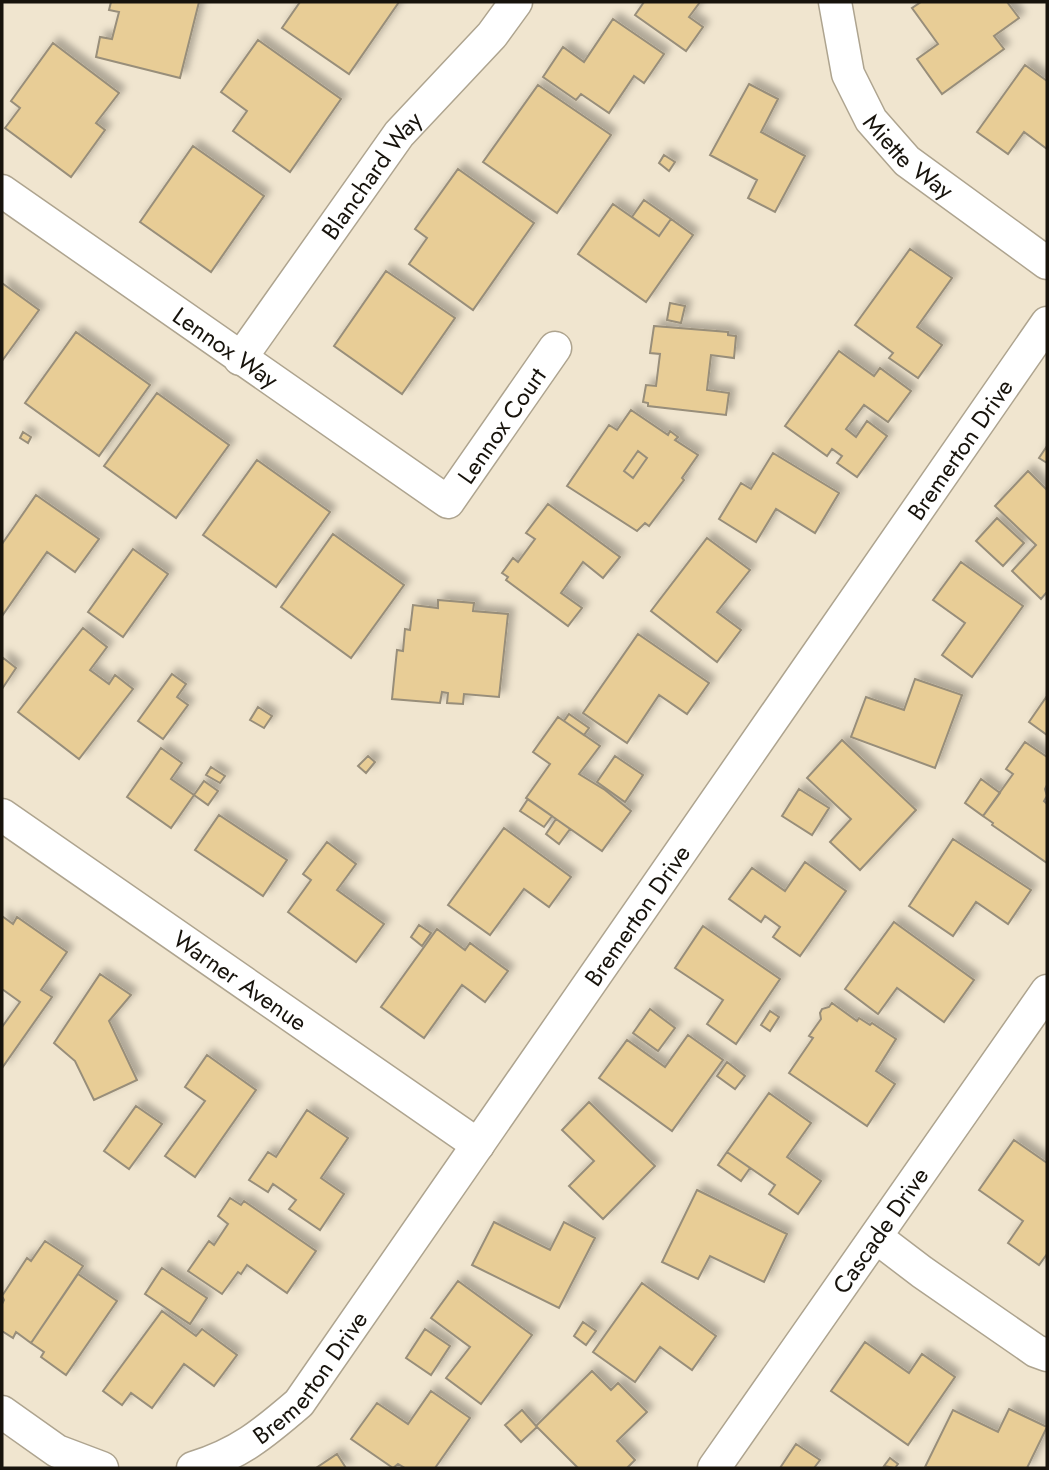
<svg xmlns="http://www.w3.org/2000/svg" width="1049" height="1470" viewBox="0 0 1049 1470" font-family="Jost,sans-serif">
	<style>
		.building { fill: #e8cd96; stroke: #988e7a; stroke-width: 2; fill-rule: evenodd; filter: url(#shadow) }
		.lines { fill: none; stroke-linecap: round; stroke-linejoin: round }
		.minor-casing { stroke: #aea48f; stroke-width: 35 }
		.minor { stroke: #fff; stroke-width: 32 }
		.labels { text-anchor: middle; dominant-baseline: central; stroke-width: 5; stroke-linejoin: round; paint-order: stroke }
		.street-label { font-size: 24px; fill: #17130c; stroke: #fff }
	</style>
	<defs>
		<filter id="shadow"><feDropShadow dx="6" dy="-6" stdDeviation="3.5" flood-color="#0004"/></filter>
	</defs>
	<rect width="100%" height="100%" fill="#f0e5cf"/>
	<path class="building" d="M111,2H199L180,78L96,57L100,37L112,39L119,12L109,10Z
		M300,2H399L349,74L282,28Z
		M644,2H700L689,17L703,27L686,51L635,15Z
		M921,2H1007L1019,18L994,36L1004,49L942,94L917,59L938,44L912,8Z
		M613,19L664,54L644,83L634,76L609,113L581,94L576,100L543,77L563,47L584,62Z
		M258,40L341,99L290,172L233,131L247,111L221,92Z
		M53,43L119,93L96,123L105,130L71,177L5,128L20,108L11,101Z
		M1025,65L1047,81V149L1024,132L1008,154L977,132Z
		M749,84L778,99L761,132L805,156L775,212L748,198L757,180L710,155Z
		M538,85L611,135L557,213L483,162Z
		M193,146L264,196L211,272L140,222Z
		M664,155L675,162L669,171L659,163Z
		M458,169L534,223L473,310L409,264L427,238L415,229Z
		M644,200L671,219L659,236L632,217Z
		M613,204L659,236L671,219L693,235L646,302L578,254Z
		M910,249L952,278L917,327L942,345L918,378L889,358L893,353L855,325Z
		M386,271L455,318L402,394L334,346Z
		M2,283L39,310L2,361Z
		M670,303L685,306L681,323L667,320Z
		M654,326L728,332V335L736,336L734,358L711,355L707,390L729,393L726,415L648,406V403L643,402L646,385L656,386L660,354L650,353Z
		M76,332L150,385L99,456L25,403Z
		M839,351L874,376L880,368L911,391L888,422L864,405L846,429L856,437L867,421L887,436L857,477L837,463L842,456L832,449L827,456L785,426Z
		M157,393L229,445L176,518L104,466Z
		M631,410L668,435L670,431L678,437L675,440L698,455L682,478L684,480L649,526L645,523L637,531L567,486L609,425L617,430ZM638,451L647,458L633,478L624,471Z
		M23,432L31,437L28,443L20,438Z
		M1047,446V463L1039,458Z
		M638,451L647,458L633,478L624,471Z
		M773,453L839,493L815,533L776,509L756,542L719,519L741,483L751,489Z
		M257,460L330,512L276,587L203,535Z
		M1028,471L1047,490V592L1041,599L1012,571L1036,545L995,506Z
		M36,495L99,539L75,572L47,552L2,616V544Z
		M548,504L620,557L603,578L583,562L561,593L582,608L568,626L506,580L508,577L502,573L513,558L518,562L535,539L526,533Z
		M997,518L1024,543L1003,566L976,541Z
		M333,534L404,585L351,658L281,607Z
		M707,538L750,570L717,612L741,630L717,662L651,611Z
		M133,549L168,574L123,637L88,612Z
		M961,562L1023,606L972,677L942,655L965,623L933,600Z
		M438,600L474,603L473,611L508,614L499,697L464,694L463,704L447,703L448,693L442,692L440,703L392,699L397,650L403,651L405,629L410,630L413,605L438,608Z
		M83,628L107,647L90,670L109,684L115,675L133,689L79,759L18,712Z
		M638,634L709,683L687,714L659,695L627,743L583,713Z
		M2,657L16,668L2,689Z
		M172,674L186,684L177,697L188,705L163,739L138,721Z
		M915,679L962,695L935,768L851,737L866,697L904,710Z
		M1047,696V735L1029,722Z
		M258,707L272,716L264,728L250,720Z
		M569,714L589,728L584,735L564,721Z
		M558,717L600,746L579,774L605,790L631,811L602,851L526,798L550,764L533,752Z
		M842,740L916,810L860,870L830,842L851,819L807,778Z
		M1025,742L1047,757V785L1045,789L1047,796L1044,801L1047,804V863L992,825L993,823L983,816L1013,774L1006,769Z
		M161,748L182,763L171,779L194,795L171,828L127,797Z
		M368,756L375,762L366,773L358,766Z
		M615,756L643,775L625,802L597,782Z
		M211,767L225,776L220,783L206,775Z
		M981,779L1000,793L983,816L965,803Z
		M204,781L218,791L208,805L194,795Z
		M799,789L829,808L812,835L782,816Z
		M528,799L552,816L544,827L520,811Z
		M219,815L287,860L263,896L195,850Z
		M556,819L570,829L559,844L546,834Z
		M504,828L571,877L549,907L524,889L490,935L448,905Z
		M953,839L1031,890L1008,924L976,902L953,936L909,906Z
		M327,842L356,864L337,890L384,924L356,962L288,912L311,880L303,874Z
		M805,862L846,891L800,956L773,937L780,927L765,916L761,922L729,899L752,868L785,891Z
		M2,916L13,924L17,917L67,952L41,990L52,997L2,1068V1027L20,1002L2,989Z
		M894,922L974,980L944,1022L897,988L878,1014L845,989Z
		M419,925L431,933L422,946L411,937Z
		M703,926L780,979L736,1044L707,1024L723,1000L675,968Z
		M437,929L465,950L470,943L508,971L485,1002L462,985L424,1038L381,1007Z
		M100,974L131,995L109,1021L137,1080L94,1100L75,1061L54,1043Z
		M832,1003L857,1021L859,1018L870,1025L872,1023L896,1039L876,1071L895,1084L867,1126L789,1073L813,1038L809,1036L821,1019L820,1013L822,1009L829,1007Z
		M650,1009L675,1028L658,1051L633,1033Z
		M770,1011L779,1017L770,1031L761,1025Z
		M688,1035L723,1060L672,1131L599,1078L627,1040L665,1067Z
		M207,1055L256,1090L195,1177L165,1156L205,1101L185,1087Z
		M727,1062L745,1076L735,1089L717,1076Z
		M769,1093L811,1123L787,1157L821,1181L798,1214L769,1194L775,1185L727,1152Z
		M589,1102L655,1166L603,1219L569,1186L594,1161L562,1130Z
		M136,1106L162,1124L129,1169L104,1151Z
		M307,1110L348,1138L321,1178L344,1194L320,1230L289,1209L296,1200L273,1184L268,1192L249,1180L268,1152L276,1157Z
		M1014,1140L1047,1163V1254L1039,1265L1008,1243L1023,1221L979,1190Z
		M727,1152L750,1168L741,1181L718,1165Z
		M697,1190L787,1234L764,1282L710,1256L698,1279L662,1262Z
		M230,1198L241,1205L244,1201L316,1251L287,1293L247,1265L241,1274L238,1272L222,1294L188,1271L209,1241L214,1245L228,1224L218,1216Z
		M494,1222L550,1250L564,1222L595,1238L559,1308L472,1265Z
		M45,1241L83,1266L31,1343L16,1332L13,1338L2,1331V1304L4,1300L2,1296L27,1258L31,1261Z
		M162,1268L207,1298L190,1324L145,1294Z
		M78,1274L117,1301L66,1375L41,1357L44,1352L31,1343Z
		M458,1281L532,1335L481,1404L446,1378L470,1347L431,1318Z
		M642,1283L716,1336L692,1370L660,1347L635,1382L593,1352Z
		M162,1311L196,1336L202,1329L237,1355L214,1386L184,1364L152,1408L131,1393L122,1405L103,1391Z
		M583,1322L596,1331L586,1345L574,1336Z
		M425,1329L450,1346L431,1375L406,1358Z
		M865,1342L909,1373L922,1354L955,1377L908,1445L831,1391Z
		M592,1371L611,1390L618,1383L647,1412L617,1441L635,1460L627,1468H578L536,1426Z
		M431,1391L470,1418L435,1468H405L398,1464L393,1468L351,1439L377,1403L408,1424Z
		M1009,1409L1047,1427L1027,1468L925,1467L953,1410L998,1432Z
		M522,1410L537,1427L521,1442L505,1425Z
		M796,1444L820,1460L814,1468H780Z
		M337,1454L346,1468H316Z
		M890,1458L898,1464L895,1468L884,1466Z"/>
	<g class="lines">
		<g class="minor-casing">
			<g id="minor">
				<path id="s1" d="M835,2L848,74L871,120L907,161L1047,263"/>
				<path id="s2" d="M2,191L448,502L555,348"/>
				<path id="s3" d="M240,359L399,134L492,35L516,2"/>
				<path id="s4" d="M2,815L478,1145"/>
				<path d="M876,1237L922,1272L1036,1351L1047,1355"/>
				<path d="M2,1412L57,1451L102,1468"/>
				<path id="s5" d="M193,1468C239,1454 263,1434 299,1403L1047,323"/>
				<path id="s6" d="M714,1468L1047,991"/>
			</g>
		</g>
		<use href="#minor" class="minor"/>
	</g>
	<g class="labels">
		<g class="street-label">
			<text stroke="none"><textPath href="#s1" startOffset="177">Miette Way</textPath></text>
			<text stroke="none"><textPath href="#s3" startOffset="226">Blanchard Way</textPath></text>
			<text stroke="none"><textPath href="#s2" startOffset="273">Lennox Way</textPath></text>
			<text stroke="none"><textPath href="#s2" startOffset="637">Lennox Court</textPath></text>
			<text stroke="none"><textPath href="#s5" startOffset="1286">Bremerton Drive</textPath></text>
			<text stroke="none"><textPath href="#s5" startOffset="719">Bremerton Drive</textPath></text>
			<text stroke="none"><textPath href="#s4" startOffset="290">Warner Avenue</textPath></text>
			<text stroke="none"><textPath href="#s6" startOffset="290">Cascade Drive</textPath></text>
			<text stroke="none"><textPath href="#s5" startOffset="152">Bremerton Drive</textPath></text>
		</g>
	</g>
	<rect width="1049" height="1470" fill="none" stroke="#17130c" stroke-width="7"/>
</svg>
